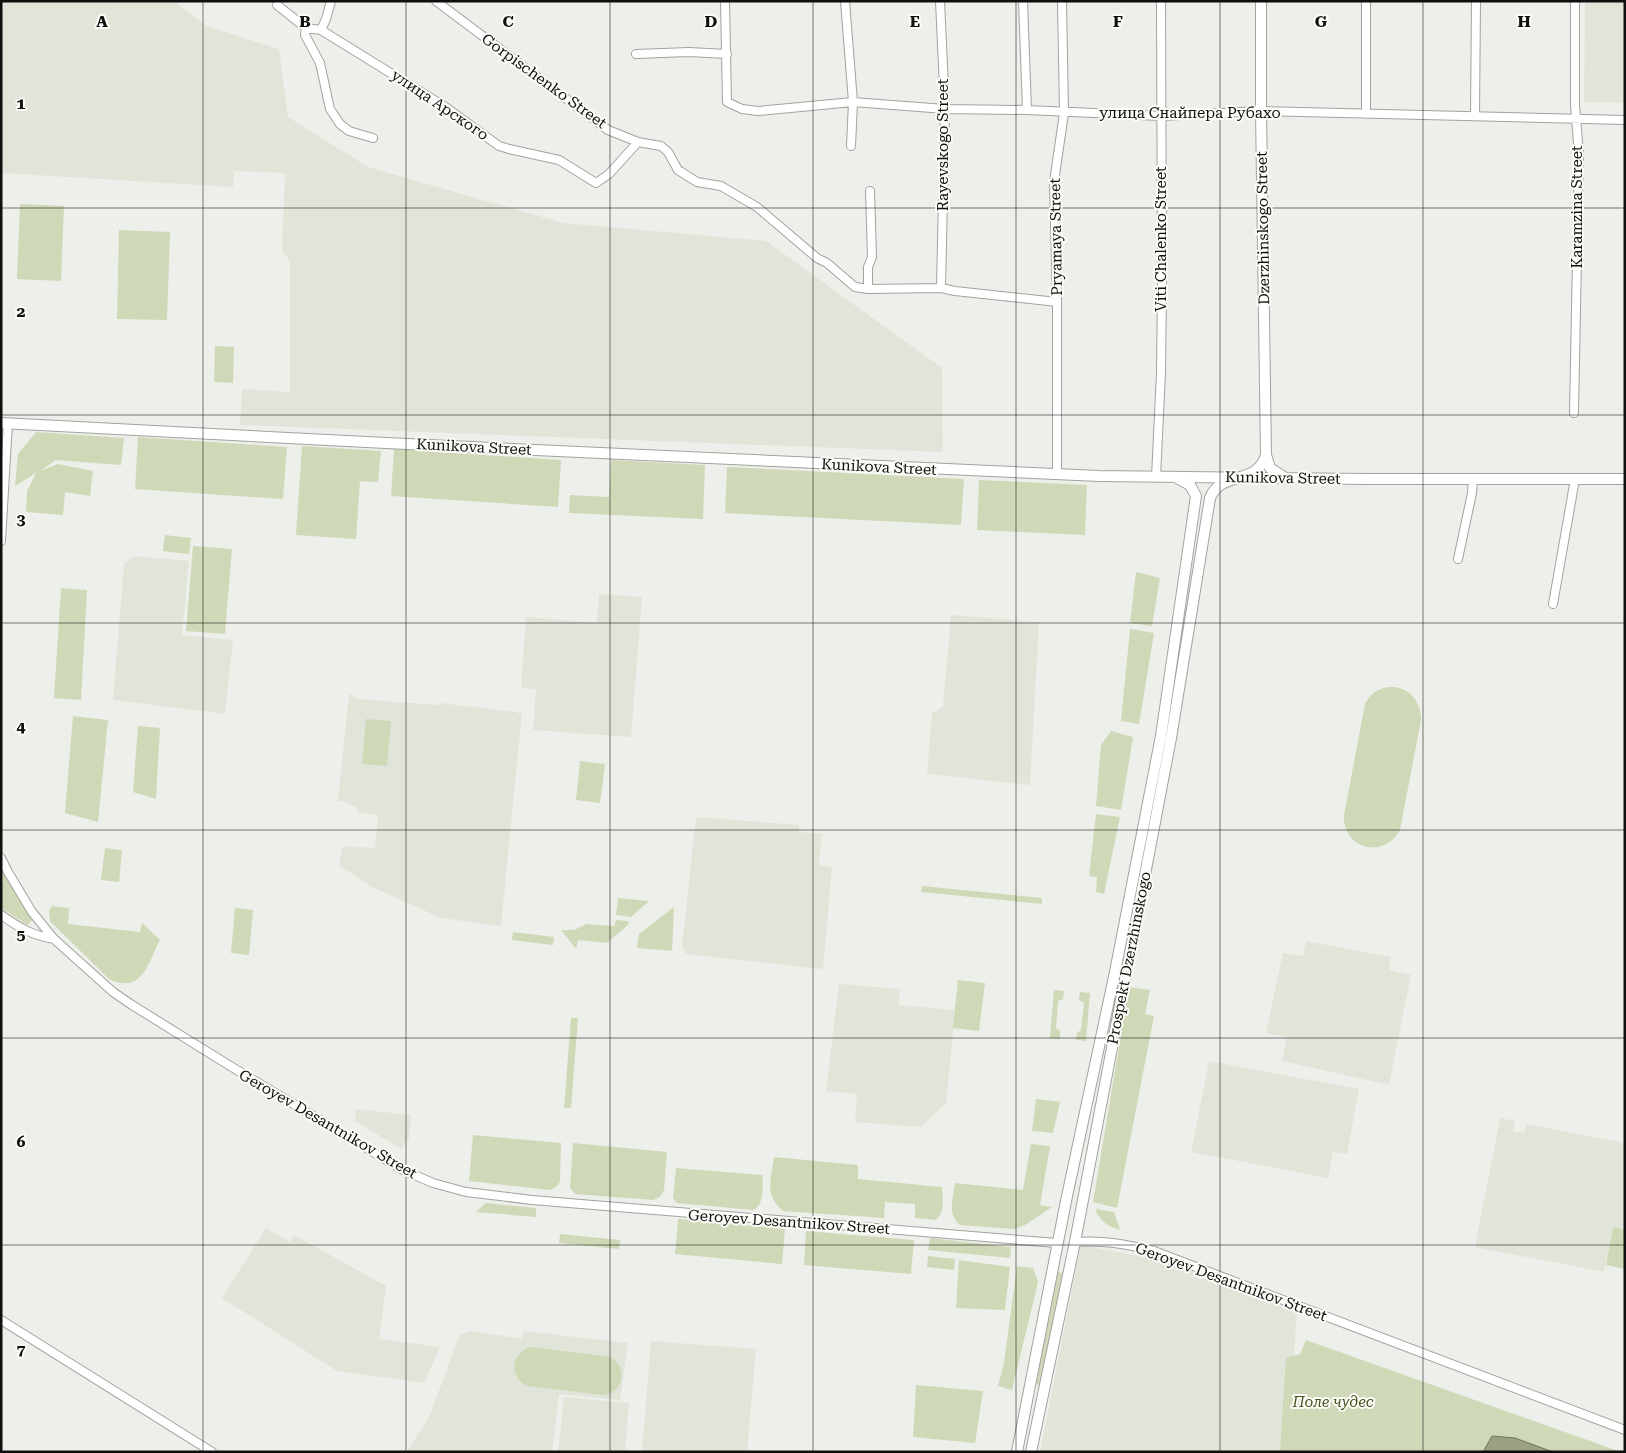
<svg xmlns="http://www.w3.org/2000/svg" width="1626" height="1453" viewBox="0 0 1626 1453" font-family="'Roboto Serif',serif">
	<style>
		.built { fill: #e1e5d9 }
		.green { fill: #cfd9b7 }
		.water { fill: #99a181; stroke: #70755e }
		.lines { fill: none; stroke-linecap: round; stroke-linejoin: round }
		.street-casing { stroke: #a2a39f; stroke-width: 10 }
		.secondary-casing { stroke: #a2a39f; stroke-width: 12 }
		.street { stroke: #fff; stroke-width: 8 }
		.secondary { stroke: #fff; stroke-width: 10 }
		.grid { fill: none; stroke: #0f0f0e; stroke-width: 1; stroke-opacity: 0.55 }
		.labels { text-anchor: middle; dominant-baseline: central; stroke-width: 4; stroke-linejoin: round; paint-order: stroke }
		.street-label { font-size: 15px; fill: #0f0f0e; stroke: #fbfcf8 }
		.park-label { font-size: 15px; font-style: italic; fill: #48531e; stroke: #fbfcf8 }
		.grid-label { font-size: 16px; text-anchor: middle; font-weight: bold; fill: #0f0f0e; stroke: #fbfcf8; stroke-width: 4; stroke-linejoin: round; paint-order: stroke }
	</style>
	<rect width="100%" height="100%" fill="#edefea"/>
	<path class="built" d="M1,1H174L207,26L279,49L288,117L368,167L563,223L766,241L942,368L943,452L240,425L242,389L290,392V261L282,251L285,173L234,171L233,187L1,173Z
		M1585,1H1625V103L1584,102Z
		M133,556L189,561L182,635L233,640L225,714L113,700L124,564Z
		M599,594L642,597L631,737L533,730L536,689L521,688L526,617L597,623Z
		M951,615L1039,622L1030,785L927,774L932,713L943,707Z
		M350,694L358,699L438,705L440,703L516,712L522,714L501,926L441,918L370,886L339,865L343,846L375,848L378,815L358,812L355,807L343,801H338L349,695Z
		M696,817L799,825V832L822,834L819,865L832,867L823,969L686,954L682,947Z
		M1306,941L1391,957L1389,970L1411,975L1389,1085L1282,1061L1287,1037L1266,1033L1283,953L1303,956Z
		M839,984L900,989L899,1005L955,1010L946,1103L921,1127L855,1122L857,1094L826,1091Z
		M1209,1061L1359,1089L1347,1154L1333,1152L1328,1178L1191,1152Z
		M356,1109L411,1115L409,1139L401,1149L355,1121Z
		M1500,1118L1515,1121L1513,1131L1524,1133L1526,1124L1625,1143V1230L1613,1227L1604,1272L1475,1247Z
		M266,1228L290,1242L294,1235L386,1286L379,1339L440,1347L424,1383L337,1371L222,1298Z
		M1081,1245L1170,1262L1297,1313L1287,1452H1040Z
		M473,1331L522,1339L524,1331L628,1343L620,1400L559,1394L552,1452H407L430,1415L460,1334Z
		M651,1341L756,1349L747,1452H642Z
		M564,1397L629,1403L625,1452H558Z"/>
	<path class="green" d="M20,204L64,206L61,281L17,279Z
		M119,230L170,232L167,320L117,319Z
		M215,346L234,347L233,383L214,382Z
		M36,432L124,438L121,465L56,460L40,471L58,464L93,471L90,496L65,492L63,515L26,512L27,491L36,473L15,486L18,454Z
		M138,437L287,447L283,499L135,489Z
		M302,446L381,451L378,482L360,481L356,539L296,535Z
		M394,449L561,460L558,507L391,496Z
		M611,460L705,465L703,519L569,513L570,495L609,497Z
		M727,467L964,479L961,525L725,513Z
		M979,480L1087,485L1085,535L977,530Z
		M165,535L191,538L189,554L163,551Z
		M193,546L232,549L225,634L186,631Z
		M1136,572L1160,578L1152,626L1130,623Z
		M61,588L87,590L81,700L54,698Z
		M1130,629L1154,633L1139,724L1121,721Z
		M1395,687C1412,690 1421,703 1421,720L1400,830C1384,860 1342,849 1344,815L1365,704C1371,692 1381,686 1395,687Z
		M73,716L108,720L98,822L65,813Z
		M366,719L391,721L387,766L362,764Z
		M138,726L160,728L156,799L133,792Z
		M1111,731L1133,737L1121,810L1096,806L1101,745Z
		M580,761L605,764L600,803L576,800Z
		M1096,814L1120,817L1104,894L1096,892L1097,877L1089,876Z
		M105,848L122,850L119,882L101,880Z
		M1,864L8,881L32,920L28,925L1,908Z
		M922,886L1042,898V904L921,892Z
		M618,898L649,901L631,917L616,915Z
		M52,906L69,908L68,924L140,932L142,923L160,940C148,963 142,995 109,979L50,921L49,911Z
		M674,907L672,951L637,948L639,934Z
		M235,908L253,910L249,955L231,953Z
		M616,920L628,921L629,924L607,943L578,940L576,949L561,930H574L587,924L614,926Z
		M513,932L554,937L553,945L512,940Z
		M958,980L985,983L979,1031L953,1028Z
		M1129,987L1150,990L1145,1014L1154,1016L1117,1208L1093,1202Z
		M1054,990L1064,991L1063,999L1058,1001L1056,1028L1060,1031V1039L1050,1038Z
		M1080,992L1090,993L1086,1041L1076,1040L1077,1033L1081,1030L1084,1003L1079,1000Z
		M571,1018H578L571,1108H564Z
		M1036,1099L1060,1102L1053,1133L1032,1131Z
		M473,1135L561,1143L560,1182L556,1187L550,1190L469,1181Z
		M573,1143L667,1152L664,1190L660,1197L653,1200L575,1194L570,1188Z
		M1031,1144L1050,1146L1040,1205L1052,1207L1025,1225L1014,1229L960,1225C947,1214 953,1199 955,1183L1023,1190Z
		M774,1157L858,1165V1179L942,1187C943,1199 945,1211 936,1220L915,1218V1204L885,1202L884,1218L783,1211C764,1194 771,1181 774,1157Z
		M676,1168L763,1175C762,1186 765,1205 753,1210L677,1203L673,1198Z
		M486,1203L536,1208V1217L476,1212Z
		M1095,1209L1114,1212L1120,1230C1107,1226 1100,1221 1095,1209Z
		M678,1219L785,1229L782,1264L675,1254Z
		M1613,1227L1625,1230V1269L1606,1265Z
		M806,1231L914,1240L911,1274L804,1265Z
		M560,1234L620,1240L619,1249L559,1243Z
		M930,1238L1011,1247L1010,1258L928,1250Z
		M928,1256L955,1259L954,1270L927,1267Z
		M959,1260L1010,1267L1005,1310L956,1308Z
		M1017,1266L1033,1268L1038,1282L1012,1390L998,1386L1004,1363Z
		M1057,1272L1063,1273L1040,1385L1035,1384Z
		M1306,1340L1621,1452H1280L1286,1358L1300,1354Z
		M531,1347L611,1357C628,1368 624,1392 603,1395L527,1386C508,1376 511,1352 531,1347Z
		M916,1385L983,1391L975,1443L913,1437Z"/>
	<path class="water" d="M1492,1436L1515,1438L1553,1452H1483Z"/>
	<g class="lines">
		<g class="street-casing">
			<path id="street" d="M436,1L608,130L638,142L661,146L668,152L678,170L697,182L721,186L757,207L817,258L827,263L855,287L868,289L941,288L955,291L1057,302
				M725,1L727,102L742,109L758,111L853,102L945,109L1027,110L1161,116L1261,111L1625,120
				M845,1L853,102L851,146
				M940,1L945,109L941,288
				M1023,1L1027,110
				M277,5L306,28L321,30L447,108L499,146L509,149L559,160L596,183L609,174L638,142
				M306,28L305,35L320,63L330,109L340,124L349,131L373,138
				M321,30L326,19L331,1
				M636,54L689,52L727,54
				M1366,114V1
				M1475,116L1476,1
				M868,289V267L872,257L870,191
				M1574,413L1579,155L1575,105V1
				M1057,474V302L1054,182L1064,113L1062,1
				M1156,477L1161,373L1162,287L1161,1
				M1,541L8,423
				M1458,559L1472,493L1473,479
				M1553,604L1575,479
				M1,858L8,872L32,912L54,939L113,992L132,1005L227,1064L403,1170L433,1183L466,1192L532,1200L1057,1243
				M1,915C20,928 31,935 54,939
				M1075,1242C1105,1240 1125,1244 1154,1251L1625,1430
				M1,1320L212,1452"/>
		</g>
		<g class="secondary-casing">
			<path id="secondary" d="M1261,1V111L1266,455L1270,468L1284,477
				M1,423L386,443L1099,476L1369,479H1625
				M1017,1452L1066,1201L1115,972L1161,736L1196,496L1190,485L1177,478
				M1031,1452L1075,1242L1171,738L1210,498C1221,470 1257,486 1266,455"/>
		</g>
		<use href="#street" class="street"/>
		<use href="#secondary" class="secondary"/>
	</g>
	<path class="grid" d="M203,1V1452M406,1V1452M610,1V1452M813,1V1452M1016,1V1452M1220,1V1452M1423,1V1452M1,208H1625M1,415H1625M1,623H1625M1,830H1625M1,1038H1625M1,1245H1625"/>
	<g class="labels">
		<g class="street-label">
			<text transform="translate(544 81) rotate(36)">Gorpischenko Street</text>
			<text transform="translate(440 105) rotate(34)">улица Арского</text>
			<text x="1190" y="113">улица Снайпера Рубахо</text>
			<text transform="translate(943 145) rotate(-90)">Rayevskogo Street</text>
			<text transform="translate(1577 207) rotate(-90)">Karamzina Street</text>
			<text transform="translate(1263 228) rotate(-91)">Dzerzhinskogo Street</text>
			<text transform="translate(1056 237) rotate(-91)">Pryamaya Street</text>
			<text transform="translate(1161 239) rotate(-90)">Viti Chalenko Street</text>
			<text transform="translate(474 447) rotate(3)">Kunikova Street</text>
			<text transform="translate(879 467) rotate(3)">Kunikova Street</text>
			<text transform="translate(1283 478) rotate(1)">Kunikova Street</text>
			<text transform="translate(1129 958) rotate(-79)">Prospekt Dzerzhinskogo</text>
			<text transform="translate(328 1124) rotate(30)">Geroyev Desantnikov Street</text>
			<text transform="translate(789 1222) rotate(4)">Geroyev Desantnikov Street</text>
			<text transform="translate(1231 1282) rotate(20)">Geroyev Desantnikov Street</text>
		</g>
		<g class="park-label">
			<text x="1333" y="1402">Поле чудес</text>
		</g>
	</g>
	<g class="grid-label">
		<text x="102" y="27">A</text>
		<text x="305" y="27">B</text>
		<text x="508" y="27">C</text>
		<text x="711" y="27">D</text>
		<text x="915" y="27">E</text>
		<text x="1118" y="27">F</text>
		<text x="1321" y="27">G</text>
		<text x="1524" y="27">H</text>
		<text x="21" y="109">1</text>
		<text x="21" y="317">2</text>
		<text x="21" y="525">3</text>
		<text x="21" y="732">4</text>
		<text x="21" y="940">5</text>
		<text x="21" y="1147">6</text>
		<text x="21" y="1355">7</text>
	</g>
	<rect width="1626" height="1453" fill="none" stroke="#0f0f0e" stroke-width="5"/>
</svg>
